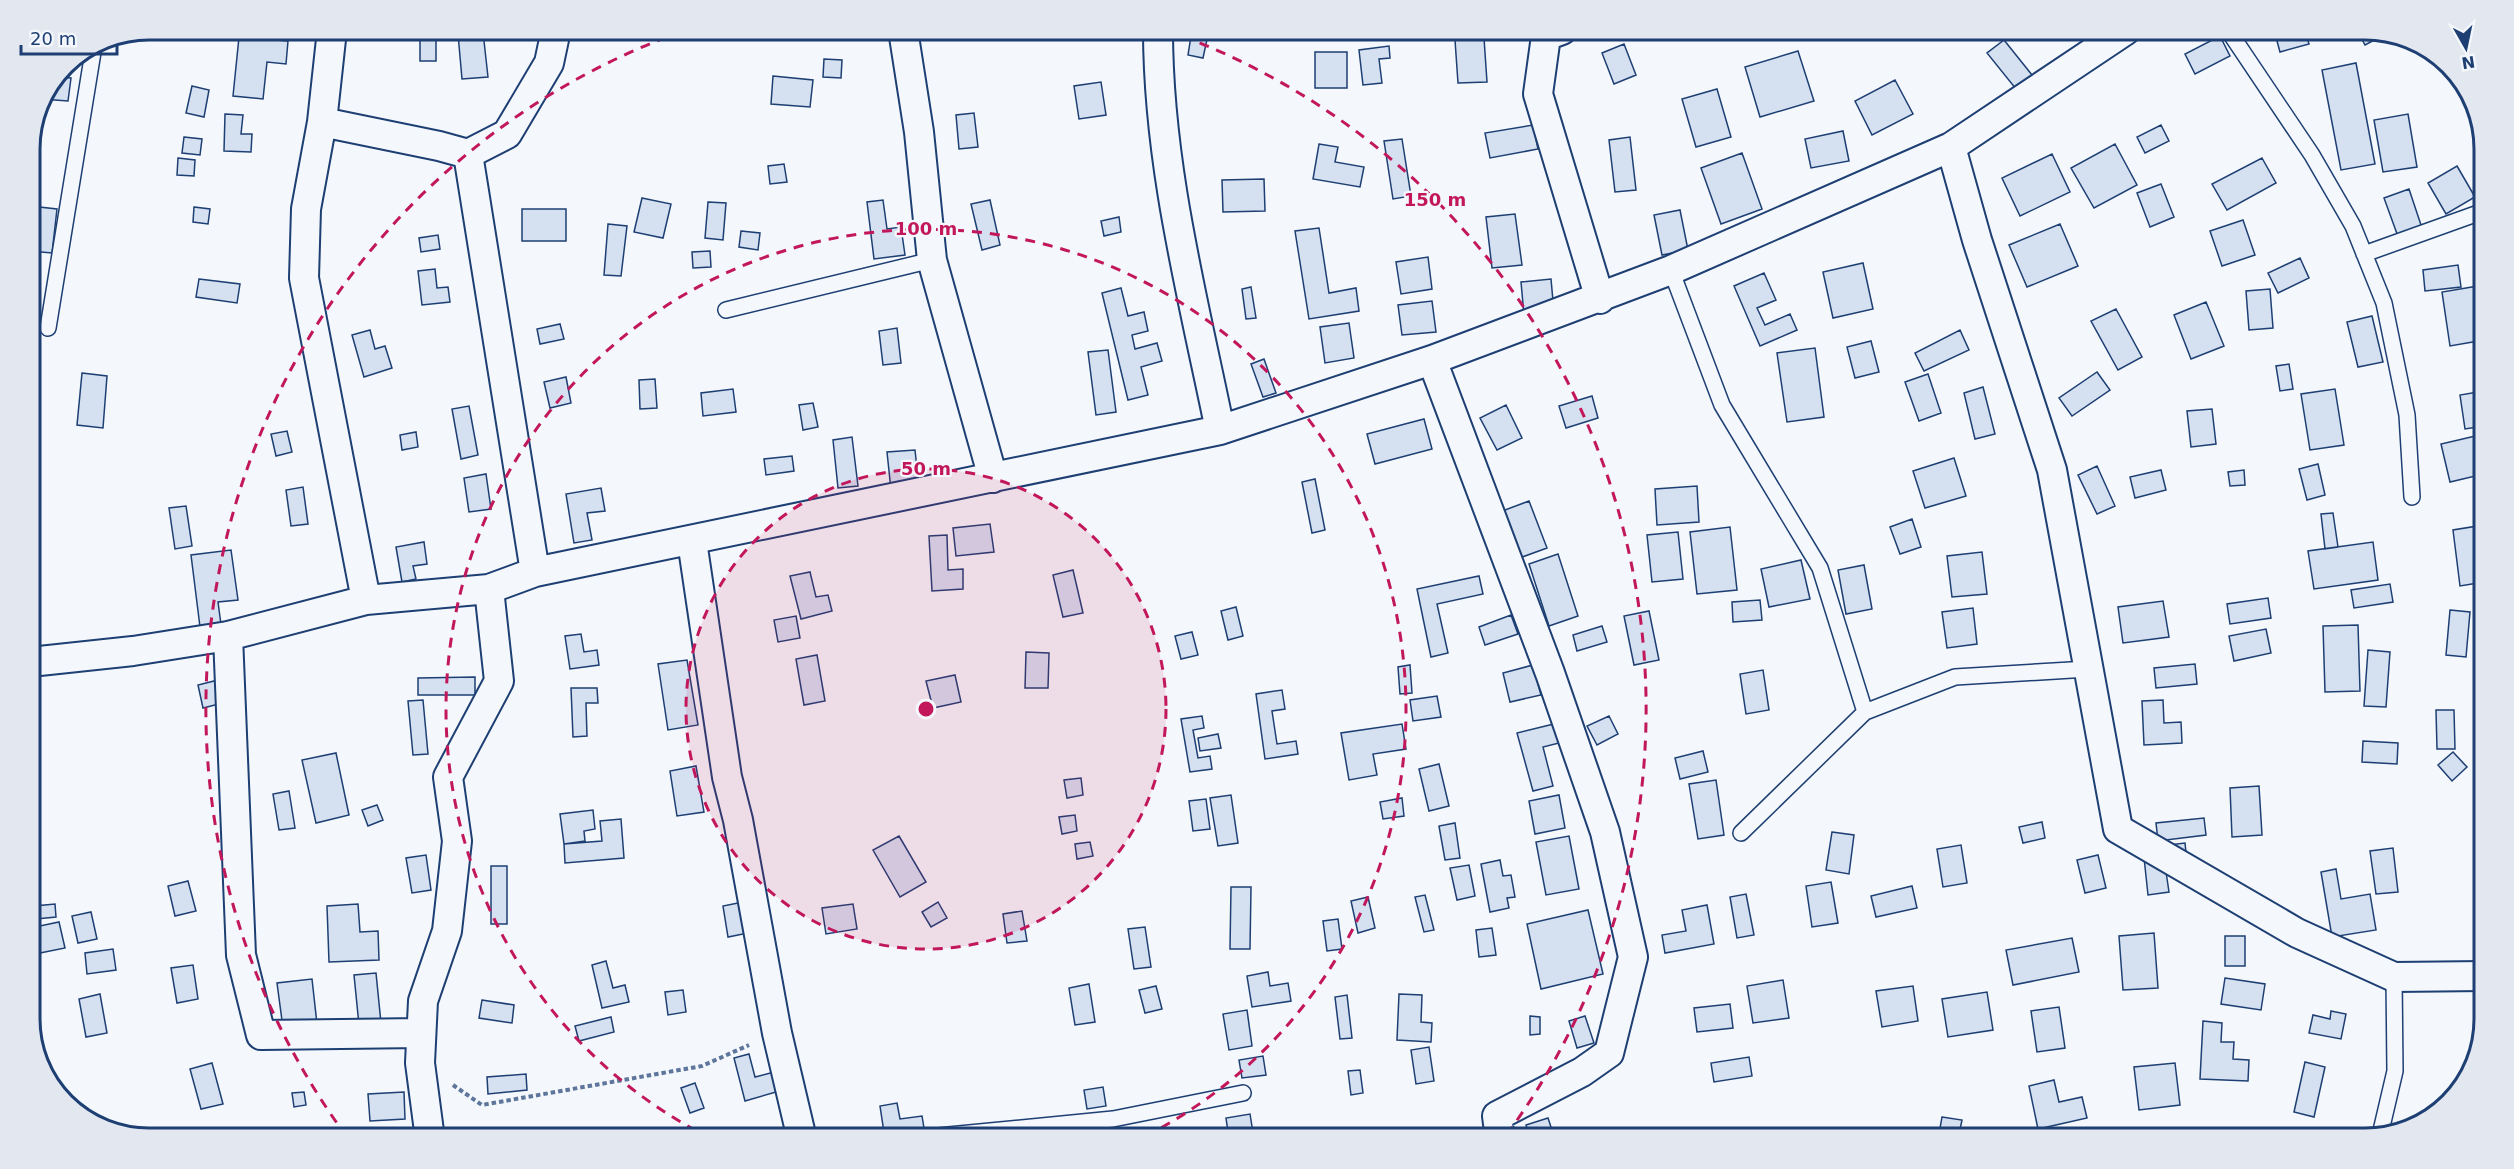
<svg xmlns="http://www.w3.org/2000/svg" width="2514" height="1169" viewBox="0 0 2514 1169" font-family="'DejaVu Sans',sans-serif">
	<style>
		.building { fill: #d5e0f0; stroke: #1d3f73; stroke-width: 1.5 }
		.lines { fill: none; stroke-linecap: round; stroke-linejoin: round }
		.service-casing { stroke: #1d3f73; stroke-width: 18 }
		.minor-casing { stroke: #1d3f73; stroke-width: 32 }
		.path { stroke: #5e769c; stroke-width: 4; stroke-dasharray: 4.5 3; stroke-linecap: butt }
		.service { stroke: #f4f7fb; stroke-width: 15 }
		.minor { stroke: #f4f7fb; stroke-width: 28 }
		.ring { fill: none; stroke: #c2185b; stroke-width: 3; stroke-dasharray: 10 8 }
		.rim { fill: none; stroke: #1d3f73; stroke-width: 3 }
		.centre { fill: #c2185b; stroke: #f4f7fb; stroke-width: 3 }
		.ring-label { font-size: 18px; text-anchor: middle; font-weight: bold; fill: #c2185b; stroke: #f4f7fb; stroke-width: 4.5; stroke-linejoin: round; paint-order: stroke }
	</style>
	<rect width="100%" height="100%" fill="#f4f7fb"/>
	<path class="building" d="M149,30H157L156,39L134,38V33Z
		M1192,30H1209L1203,58L1188,55Z
		M1331,30H1354V34L1331,35Z
		M1375,30H1394V37H1375Z
		M1885,30H1912L1889,39Z
		M1992,30H2013L1994,36Z
		M2274,30H2305L2309,44L2280,52Z
		M2357,30H2365L2386,34L2365,45Z
		M483,32L488,77L462,79L458,34Z
		M420,33H436V61H420Z
		M2220,36L2230,56L2195,74L2185,54Z
		M239,37L288,41L286,64L267,62L263,99L233,96Z
		M1484,38L1487,82L1458,83L1455,40Z
		M2004,40L2032,75L2016,89L1987,53Z
		M1624,44L1636,75L1614,84L1602,53Z
		M1389,46L1390,58L1379,59L1382,83L1363,85L1359,50Z
		M1798,51L1814,101L1760,117L1745,67Z
		M1315,52H1347V88H1315Z
		M824,59L842,60L841,78L823,77Z
		M2356,63L2375,164L2341,170L2322,70Z
		M773,76L813,80L810,107L771,104Z
		M57,77L71,78L68,101L42,99Z
		M1895,80L1913,114L1872,135L1855,101Z
		M1101,82L1106,115L1079,119L1074,86Z
		M192,86L209,90L204,117L186,113Z
		M1717,89L1731,137L1696,147L1682,99Z
		M974,113L978,147L959,149L956,115Z
		M225,114L243,115L241,134H252L251,152L224,151Z
		M2408,114L2417,167L2383,172L2374,120Z
		M1533,125L1538,149L1490,158L1485,133Z
		M2161,125L2169,141L2145,153L2137,137Z
		M1843,131L1849,161L1811,168L1805,139Z
		M184,137L202,139L200,155L182,153Z
		M1630,137L1636,190L1615,192L1609,140Z
		M1402,139L1411,196L1393,199L1384,141Z
		M1319,144L1338,147L1335,162L1364,167L1360,187L1313,179Z
		M2115,144L2137,185L2094,208L2071,168Z
		M1742,153L1762,209L1721,224L1701,168Z
		M2052,154L2070,192L2020,216L2002,178Z
		M178,158L195,160L194,176L177,175Z
		M2262,158L2276,183L2227,210L2212,184Z
		M784,164L787,182L770,184L768,166Z
		M2457,166L2475,197L2446,214L2428,183Z
		M1264,179L1265,211L1223,212L1222,180Z
		M2161,184L2174,217L2150,227L2137,193Z
		M2409,189L2424,234L2400,242L2384,198Z
		M642,198L671,204L663,238L634,232Z
		M883,200L887,229L901,227L905,255L874,259L867,202Z
		M990,200L1000,245L982,250L971,204Z
		M708,202L726,203L723,240L705,238Z
		M30,206L57,209L52,253L30,251Z
		M194,207L210,209L208,224L193,222Z
		M522,209H566V241H522Z
		M1680,210L1688,250L1662,255L1654,215Z
		M1515,214L1522,265L1492,268L1486,217Z
		M1119,217L1121,232L1104,236L1101,221Z
		M2243,220L2255,255L2222,266L2210,231Z
		M608,224L627,226L621,276L604,275Z
		M2060,224L2078,266L2027,287L2009,245Z
		M1319,228L1329,293L1356,288L1359,311L1309,319L1295,231Z
		M741,231L760,233L758,250L739,247Z
		M438,235L440,249L421,252L419,238Z
		M710,251L711,267L693,268L692,252Z
		M1428,257L1432,289L1401,294L1396,262Z
		M2300,258L2309,278L2278,293L2268,273Z
		M1863,263L1873,309L1833,318L1823,272Z
		M2458,265L2461,287L2425,291L2423,270Z
		M435,269L437,288L448,287L450,302L422,305L418,271Z
		M1764,273L1776,300L1757,308L1765,325L1790,314L1797,330L1760,346L1734,286Z
		M199,279L240,284L237,303L196,297Z
		M1551,279L1554,312L1524,315L1521,282Z
		M2484,285V340L2450,346L2442,292Z
		M1251,287L1256,318L1246,319L1242,289Z
		M1121,288L1128,316L1144,312L1148,331L1132,335L1135,349L1157,343L1162,361L1141,367L1148,395L1128,400L1102,293Z
		M2270,289L2273,328L2249,330L2246,291Z
		M1432,301L1436,332L1402,335L1398,305Z
		M2206,302L2224,346L2191,359L2174,315Z
		M2116,309L2142,357L2118,370L2091,321Z
		M2372,316L2383,362L2358,367L2347,322Z
		M1349,323L1354,358L1325,363L1320,327Z
		M560,324L564,339L540,344L537,329Z
		M897,328L901,363L883,365L879,331Z
		M370,330L375,349L385,346L392,368L364,377L352,335Z
		M1960,330L1969,350L1924,371L1915,353Z
		M1871,341L1879,372L1855,378L1847,347Z
		M1815,348L1824,417L1787,422L1777,353Z
		M1108,350L1116,412L1096,415L1088,352Z
		M1264,359L1276,393L1263,397L1251,364Z
		M2289,364L2293,389L2280,391L2276,366Z
		M2097,372L2110,390L2072,416L2059,398Z
		M82,373L107,376L103,428L77,425Z
		M1928,374L1941,413L1919,421L1905,382Z
		M566,377L571,403L550,408L544,382Z
		M655,379L657,408L640,409L639,380Z
		M1983,387L1995,434L1975,439L1964,393Z
		M733,389L736,412L703,416L701,393Z
		M2335,389L2344,445L2310,450L2301,394Z
		M2484,391V426L2465,429L2460,395Z
		M1592,396L1598,418L1566,428L1559,406Z
		M813,403L818,427L803,430L799,405Z
		M1506,405L1522,438L1497,450L1480,418Z
		M469,406L478,455L461,459L452,409Z
		M2212,409L2216,444L2191,447L2187,411Z
		M1424,419L1432,449L1375,464L1367,434Z
		M287,431L292,452L276,456L271,434Z
		M416,432L418,447L402,450L400,435Z
		M2484,434V474L2450,482L2441,444Z
		M852,437L858,486L838,488L833,440Z
		M915,450L919,487L891,490L887,452Z
		M792,456L794,471L766,475L764,459Z
		M1954,458L1966,496L1925,508L1913,471Z
		M2318,464L2325,495L2307,500L2299,469Z
		M2097,466L2115,506L2097,514L2078,475Z
		M2161,470L2166,490L2135,498L2130,477Z
		M2244,470L2245,485L2230,486L2228,472Z
		M486,474L491,509L469,512L464,478Z
		M1315,479L1325,530L1312,533L1302,482Z
		M1697,486L1699,522L1657,525L1655,489Z
		M303,487L308,524L291,526L286,490Z
		M601,488L605,511L587,513L592,540L574,543L566,494Z
		M1529,501L1547,548L1514,560L1497,513Z
		M186,506L192,546L175,549L169,508Z
		M2333,513L2338,547L2325,549L2321,514Z
		M1912,519L1921,547L1900,554L1890,527Z
		M990,524L994,552L956,556L953,528Z
		M2484,525V538L2477,539L2480,563H2484V582L2460,586L2453,530Z
		M1730,527L1737,590L1697,594L1690,532Z
		M1678,532L1683,579L1652,582L1647,535Z
		M947,535L948,570L963,569V589L932,591L929,536Z
		M424,542L427,564L413,566L416,579L402,582L396,547Z
		M2373,542L2378,580L2314,589L2308,551Z
		M231,550L238,600L218,602L222,632L201,635L191,555Z
		M1982,552L1987,594L1952,597L1947,556Z
		M1558,554L1578,616L1549,626L1529,564Z
		M1801,560L1810,599L1769,607L1761,569Z
		M1864,565L1872,609L1846,614L1838,570Z
		M1073,570L1083,613L1063,617L1053,575Z
		M810,572L816,597L828,595L832,611L801,619L790,576Z
		M1479,576L1483,594L1437,604L1448,653L1431,657L1417,589Z
		M2390,584L2393,602L2354,608L2351,590Z
		M2268,598L2271,618L2230,624L2227,604Z
		M1760,600L1762,620L1733,622L1732,602Z
		M2163,601L2169,637L2123,643L2118,607Z
		M1236,607L1243,636L1228,640L1221,611Z
		M1973,608L1977,644L1947,648L1942,612Z
		M2450,610L2470,612L2466,657L2446,655Z
		M1649,611L1659,660L1634,665L1624,616Z
		M1511,615L1518,634L1485,645L1479,627Z
		M796,616L800,638L778,642L774,620Z
		M2358,625L2360,691L2325,692L2323,626Z
		M1602,626L1607,642L1577,651L1573,635Z
		M2266,629L2271,653L2234,661L2229,636Z
		M1192,632L1198,655L1181,659L1175,636Z
		M581,634L584,652L597,650L599,665L570,669L565,636Z
		M2368,650L2390,652L2386,707L2364,706Z
		M1026,652L1049,653L1048,688H1025Z
		M817,655L825,701L804,705L796,659Z
		M687,660L698,725L668,730L658,664Z
		M2195,664L2197,684L2156,688L2154,668Z
		M1410,665L1412,693L1400,694L1398,667Z
		M1533,665L1541,695L1510,702L1503,673Z
		M1763,670L1769,710L1746,714L1740,674Z
		M955,675L961,702L933,708L926,681Z
		M475,677V695H418V678Z
		M218,680L223,703L203,708L198,685Z
		M571,688H597L598,703H586L587,736L573,737Z
		M1282,690L1285,709L1272,711L1277,744L1296,741L1298,754L1265,759L1256,694Z
		M1437,696L1441,717L1413,721L1410,700Z
		M423,700L428,754L413,755L408,701Z
		M2163,700L2164,723L2181,722L2182,743L2144,745L2142,701Z
		M2436,710H2454L2455,749H2437Z
		M1202,716L1204,728L1193,730L1198,758L1210,756L1212,769L1190,772L1181,719Z
		M1609,716L1618,734L1597,745L1587,726Z
		M1558,723L1563,742L1543,747L1553,786L1533,791L1517,733Z
		M1402,724L1406,749L1373,754L1377,775L1349,780L1341,733Z
		M1218,734L1221,748L1200,751L1198,738Z
		M2363,741L2398,743L2397,764L2362,762Z
		M1703,751L1708,772L1680,779L1675,758Z
		M2453,752L2467,767L2452,781L2438,765Z
		M336,753L349,815L316,823L302,760Z
		M1439,764L1449,806L1429,811L1419,769Z
		M696,766L704,812L677,816L670,771Z
		M1081,778L1083,795L1067,798L1064,780Z
		M1716,780L1724,835L1698,839L1689,784Z
		M2259,786L2262,835L2232,837L2230,788Z
		M289,791L295,828L279,830L273,794Z
		M1231,795L1238,843L1218,846L1210,798Z
		M1559,795L1565,828L1535,834L1529,801Z
		M1402,798L1404,816L1383,819L1380,802Z
		M1206,799L1210,829L1193,831L1189,801Z
		M377,805L383,820L368,826L362,810Z
		M593,810L595,829L584,831L585,841L564,844L560,814Z
		M1075,815L1077,831L1062,834L1059,817Z
		M2204,818L2206,835L2158,841L2156,823Z
		M621,819L624,858L565,863L564,844L602,841L600,821Z
		M2042,822L2045,838L2023,843L2019,827Z
		M1455,823L1460,858L1445,860L1439,826Z
		M1832,832L1854,835L1849,874L1826,870Z
		M899,836L926,882L900,897L873,850Z
		M1569,836L1579,889L1546,895L1536,842Z
		M1090,842L1093,856L1077,859L1075,844Z
		M2185,843L2187,862L2165,865L2169,892L2148,895L2143,848Z
		M1961,845L1967,883L1943,887L1937,849Z
		M2393,848L2398,892L2376,894L2370,851Z
		M426,855L431,890L412,893L406,858Z
		M2098,855L2106,888L2085,893L2077,860Z
		M1500,860L1503,876L1511,875L1515,897L1507,898L1509,908L1490,912L1481,864Z
		M1469,865L1475,896L1457,900L1450,868Z
		M491,866H507V924H491Z
		M2336,869L2341,899L2370,894L2376,930L2332,937L2321,872Z
		M188,881L196,911L175,916L168,886Z
		M1831,882L1838,923L1812,927L1806,886Z
		M1912,886L1917,908L1876,917L1871,896Z
		M1231,887H1251L1250,949H1230Z
		M1746,894L1754,935L1737,938L1730,897Z
		M1425,895L1434,930L1424,932L1415,897Z
		M2479,896H2484V912H2480Z
		M1368,897L1375,928L1358,933L1351,901Z
		M748,901L753,932L728,937L723,906Z
		M938,902L947,918L931,927L922,912Z
		M55,904L56,917L36,919L34,906Z
		M358,904L360,932L378,931L379,960L329,962L327,906Z
		M853,904L857,929L826,934L822,908Z
		M1707,905L1714,944L1665,953L1662,935L1686,931L1682,910Z
		M1588,910L1603,974L1541,989L1527,924Z
		M1022,911L1027,941L1007,943L1003,914Z
		M91,912L97,939L78,943L72,916Z
		M1338,919L1342,949L1327,951L1323,921Z
		M59,922L65,948L30,955V928Z
		M1145,927L1151,967L1134,969L1128,929Z
		M1492,928L1496,955L1479,957L1476,930Z
		M2154,933L2158,988L2123,990L2119,936Z
		M2225,936H2245V966H2225Z
		M2072,938L2079,972L2013,985L2006,950Z
		M113,949L116,970L87,974L85,953Z
		M606,961L613,988L625,985L629,1002L602,1008L592,965Z
		M193,965L198,999L177,1003L171,968Z
		M1268,972L1270,986L1288,983L1291,1001L1252,1007L1247,976Z
		M376,973L381,1023L359,1025L354,975Z
		M2225,978L2265,984L2261,1010L2221,1004Z
		M312,979L317,1024L283,1028L277,983Z
		M1783,980L1789,1018L1753,1023L1747,986Z
		M1089,984L1095,1022L1075,1025L1069,988Z
		M1156,986L1162,1009L1145,1013L1139,990Z
		M1913,986L1918,1021L1882,1027L1876,991Z
		M683,990L686,1012L668,1015L665,992Z
		M1987,992L1993,1030L1948,1037L1942,999Z
		M100,994L107,1033L86,1037L79,999Z
		M1399,994L1422,995L1421,1022L1432,1023L1431,1042L1397,1040Z
		M1347,995L1352,1038L1340,1039L1335,997Z
		M482,1000L514,1005L512,1023L479,1018Z
		M1730,1004L1733,1028L1697,1032L1694,1008Z
		M2059,1007L2065,1048L2037,1052L2031,1011Z
		M1247,1010L1252,1046L1229,1050L1223,1014Z
		M2331,1011L2346,1014L2341,1039L2309,1033L2313,1015L2330,1019Z
		M1530,1016L1540,1017V1034L1530,1035Z
		M1585,1016L1594,1043L1577,1048L1569,1021Z
		M611,1017L614,1032L579,1041L575,1026Z
		M2203,1021L2222,1023L2221,1042H2234L2233,1059L2249,1060L2248,1081L2200,1079Z
		M1429,1047L1434,1081L1416,1084L1411,1050Z
		M749,1054L755,1077L778,1071L783,1090L745,1101L734,1058Z
		M1263,1056L1266,1075L1242,1078L1239,1060Z
		M1749,1057L1752,1076L1714,1082L1711,1063Z
		M2305,1062L2325,1067L2314,1117L2294,1112Z
		M212,1063L223,1104L201,1109L190,1069Z
		M2175,1063L2180,1105L2139,1110L2134,1067Z
		M1360,1070L1363,1093L1351,1095L1348,1071Z
		M526,1074L527,1090L488,1094L487,1077Z
		M2054,1080L2059,1102L2082,1097L2087,1118L2038,1129L2029,1086Z
		M695,1083L704,1108L690,1113L681,1088Z
		M1103,1087L1106,1106L1087,1109L1084,1090Z
		M304,1092L306,1105L294,1107L292,1093Z
		M404,1092L405,1119L370,1121L368,1094Z
		M897,1103L900,1119L922,1116L925,1134L885,1139L880,1106Z
		M1250,1114L1254,1139H1229L1226,1118Z
		M1942,1117L1962,1120L1958,1139H1938Z
		M1548,1118L1555,1139H1530L1526,1125Z
		M1480,1132L1481,1139H1461L1460,1137Z
		M778,1134L779,1139H757V1138Z"/>
	<g class="lines">
		<g class="service-casing">
			<path id="service" d="M2228,30L2312,155L2353,226L2384,303L2407,415L2412,497
				M2364,254L2484,211
				M1671,270L1722,405L1820,568L1865,712
				M726,310L932,260
				M48,328L94,46
				M1741,833L1865,712L1955,677L2088,669
				M2380,1135L2395,1071L2394,977
				M907,1139L1113,1119L1243,1093"/>
		</g>
		<g class="minor-casing">
			<path id="minor" d="M332,30L322,122L306,209L304,278L366,600
				M903,30L919,132L932,260L993,478
				M1158,30C1158,165 1193,298 1220,430
				M1562,30L1546,36L1538,94L1600,299
				M322,122L439,146L468,154L507,134L549,63L556,30
				M1951,147L1977,240L2052,470L2118,829L2297,933L2394,977L2484,976
				M468,154L535,572
				M1432,360L1550,673L1605,832L1633,957L1609,1053L1582,1072L1497,1116L1500,1139
				M692,541L727,777L738,820L777,1033L802,1139
				M228,636L241,955L261,1035L421,1033
				M30,662L133,651L228,636L366,600L489,589L535,572L1220,430L1432,360L1671,270L1951,147L2126,30
				M430,1139L420,1063L423,1001L447,931L457,841L448,777L499,681L489,589"/>
		</g>
		<path class="path" d="M453,1085L482,1105L702,1066L749,1045"/>
		<use href="#service" class="service"/>
		<use href="#minor" class="minor"/>
	</g>
	<circle cx="926" cy="709" r="240" fill="#c2185b" fill-opacity=".12"/>
	<g class="ring">
		<circle cx="926" cy="709" r="240"/>
		<path d="M712 1139A480 480 0 1 1 1140 1139"/>
		<path d="M347 1137A720 720 0 0 1 686 30M1166 30A720 720 0 0 1 1505 1137"/>
	</g>
	<path d="M0 0H2514V1169H0ZM149 40H2365A109 109 0 0 1 2474 149V1019A109 109 0 0 1 2365 1128H149A109 109 0 0 1 40 1019V149A109 109 0 0 1 149 40Z" fill="#e3e8f0" fill-rule="evenodd"/>
	<path class="rim" d="M149 40H2365A109 109 0 0 1 2474 149V1019A109 109 0 0 1 2365 1128H149A109 109 0 0 1 40 1019V149A109 109 0 0 1 149 40Z"/>
	<circle cx="926" cy="709" r="9" class="centre"/>
	<g class="ring-label">
		<text x="1435" y="206">150 m</text>
		<text x="926" y="235">100 m</text>
		<text x="926" y="475">50 m</text>
	</g>
	<g transform="translate(2466 48) rotate(171)" stroke="#f4f7fb" stroke-width="4.5" paint-order="stroke">
	<path d="M0-4.5L10 22L0 15L-10 22Z" fill="#1d3f73"/>
	<text y="-9" font-size="16" font-weight="bold" text-anchor="middle" fill="#1d3f73">N</text>
	</g>
	<path d="M21 45v9h96v-9" fill="none" stroke="#1d3f73" stroke-width="3"/>
	<text x="30" y="45" font-size="18" fill="#1d3f73" stroke="#f4f7fb" stroke-width="4.5" paint-order="stroke">20 m</text>
</svg>
